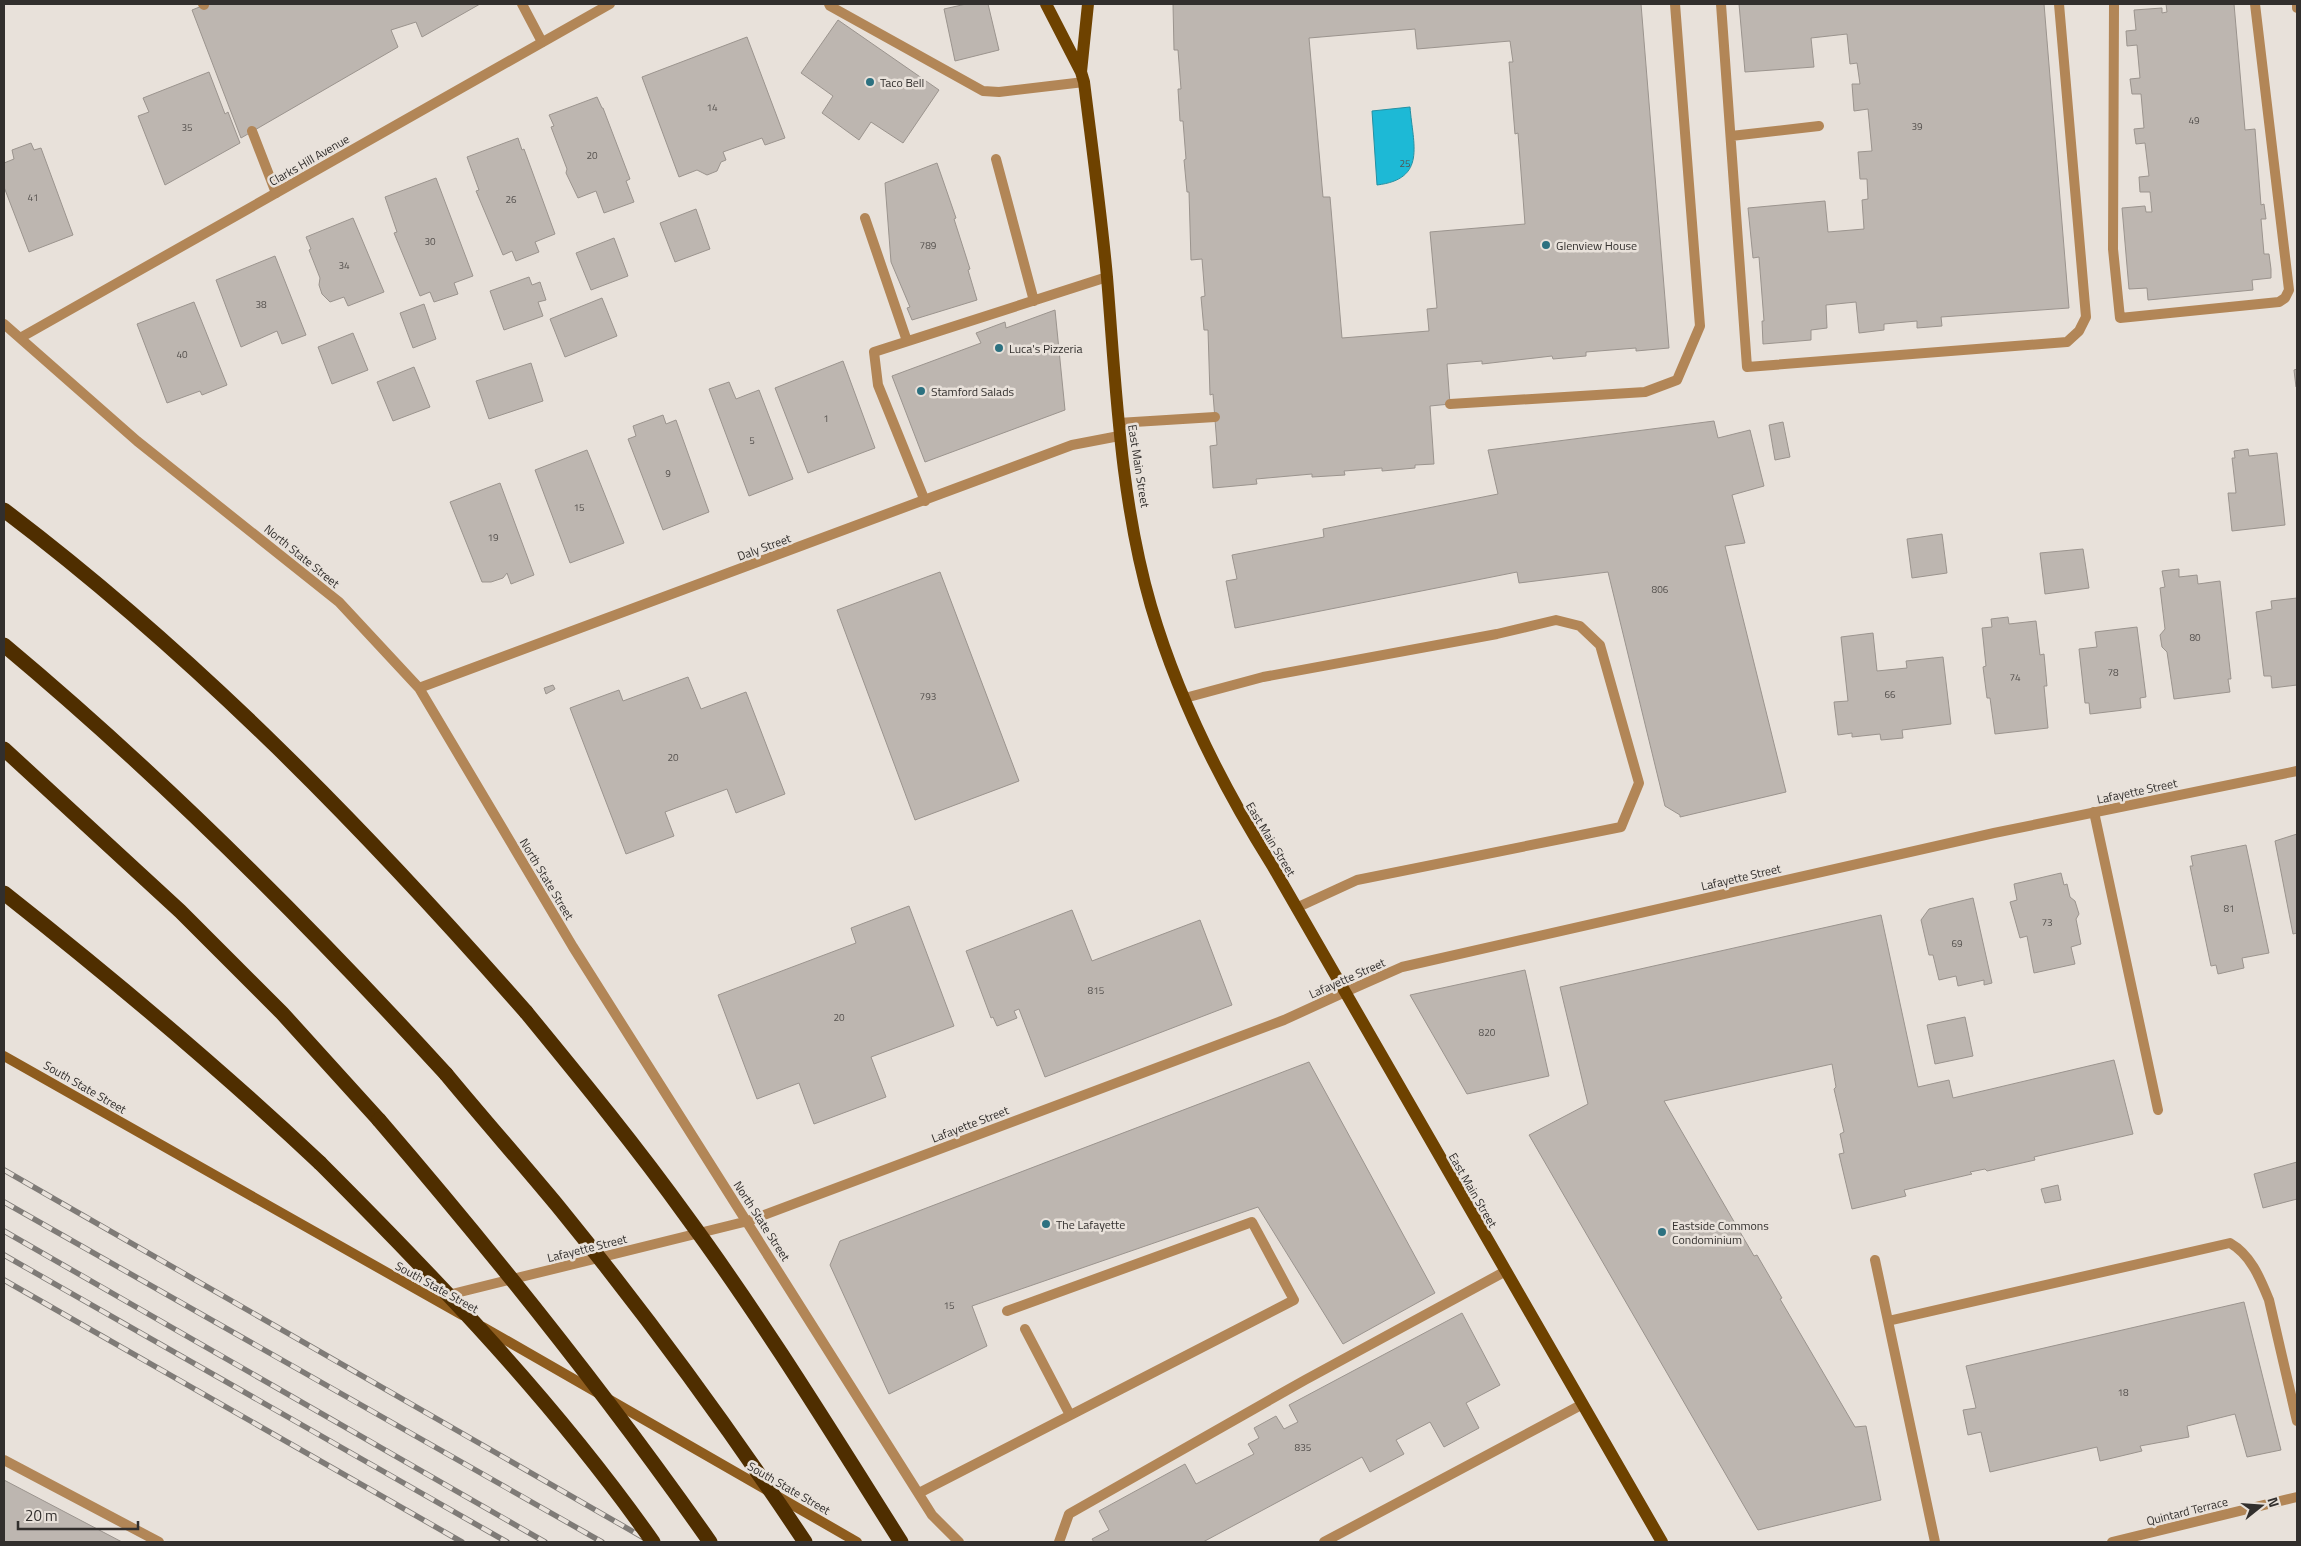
<svg xmlns="http://www.w3.org/2000/svg" width="2301" height="1546" viewBox="0 0 2301 1546" font-family="'Titillium Web',sans-serif">
	<style>
		.water { fill: #1db9d6; stroke: #2390a3 }
		.building { fill: #bdb6b0; stroke: #9b948e; fill-rule: evenodd }
		.lines { fill: none; stroke-linecap: round; stroke-linejoin: round }
		.service { stroke: #b28657; stroke-width: 10 }
		.minor { stroke: #b28657; stroke-width: 10 }
		.tertiary { stroke: #b28657; stroke-width: 10 }
		.secondary { stroke: #8e5c1e; stroke-width: 10 }
		.primary { stroke: #6e4200; stroke-width: 12 }
		.motorway { stroke: #4f2e00; stroke-width: 15 }
		.rail-casing { stroke: #7f7b77; stroke-width: 5.5 }
		.rail { stroke: #e8e1da; stroke-width: 4; stroke-dasharray: 11; stroke-linecap: butt }
		.motorway-bridge { stroke: #4f2e00; stroke-width: 15 }
		.poi-dot { fill: #2c7180; stroke: #e8e1da; stroke-width: 2 }
		.labels { text-anchor: middle; dominant-baseline: central; stroke-width: 5; stroke-linejoin: round; paint-order: stroke }
		.number-label { font-size: 10px; fill: #55514e }
		.poi-label { font-size: 12px; fill: #322f2d; stroke: #e8e1da; text-anchor: start }
		.street-label { font-size: 12px; fill: #322f2d; stroke: #e8e1da }
	</style>
	<rect width="100%" height="100%" fill="#e8e1da"/>
	<path class="water" d="M1410,107C1413,145 1427,179 1377,185L1372,111Z"/>
	<path class="building" d="M207,4H480L422,37L416,22L391,30L398,47L241,138L192,10Z
		M966,4H988L999,50L955,61L944,9Z
		M1173,4H1641L1669,348L1636,351V348L1586,352V356L1553,359L1552,356L1482,364V361L1447,364L1450,404L1430,406L1434,464L1415,465V468L1382,471V468L1344,471L1345,475L1312,477V474L1256,479L1257,484L1213,488L1210,446L1217,445L1213,394L1210,395L1208,330H1204L1201,297L1205,296L1202,259L1191,260L1189,192H1187L1184,160L1186,159L1183,121H1180L1178,89H1181L1178,50H1174ZM1415,29L1417,49L1510,41L1513,62H1509L1515,134L1518,133L1525,224L1430,232L1437,308L1427,309L1429,331L1342,338L1330,197H1323L1309,38Z
		M1739,4H2044L2069,308L1941,317L1942,326L1917,328V321L1884,324V330L1859,333L1856,302L1826,305L1827,328L1811,330V340L1763,344L1762,321H1764L1759,257L1753,258L1748,208L1825,201L1828,232L1864,229L1862,200L1868,199L1867,179H1860L1858,152L1872,151L1868,109L1854,111L1852,84H1860L1857,63L1850,64L1847,34L1811,38L1814,67L1745,72Z
		M2166,4H2234L2245,130L2255,129L2261,205L2264,204L2266,219H2261L2264,254H2269L2271,269V278L2252,280L2253,290L2148,300L2147,288L2129,289L2122,208L2145,206L2146,212H2152L2150,192H2140L2139,177L2149,176L2145,143L2136,144L2134,129L2144,128L2141,94H2132L2130,79L2140,78L2137,45L2127,46L2126,31L2136,30L2134,10L2162,8V13L2167,12Z
		M838,20L939,90L903,143L871,122L859,140L822,113L833,96L801,73Z
		M747,37L785,138L765,145L762,138L723,152L726,160L721,162L717,171L707,175L697,170L679,177L642,77Z
		M209,72L225,114L228,112L240,143L165,185L138,116L149,112L143,98Z
		M597,97L602,108H603L630,179L626,181L634,202L604,213L596,191L578,198L566,173L567,169L551,127L554,126L549,115Z
		M518,138L522,150L524,149L555,234L535,242L539,252L516,261L512,251L503,255L476,191L479,190L467,157Z
		M31,143L34,150L41,148L73,235L29,252L4,187V163L14,159L12,150Z
		M937,163L956,218L954,219L970,269L968,270L977,300L912,320L907,308L910,307L891,262L885,183Z
		M436,178L473,276L454,283L458,294L434,302L430,292L420,296L394,233L397,232L385,197Z
		M696,209L710,249L675,262L660,223Z
		M353,218L384,292L348,306L344,297L330,302L322,294L319,285L320,278L309,250L311,249L306,237Z
		M614,238L628,276L591,290L576,253Z
		M275,256L306,335L282,344L277,331L241,347L216,280Z
		M529,277L532,285L540,282L546,300L538,302L543,316L504,330L490,291Z
		M602,298L617,336L565,357L550,319Z
		M194,302L227,385L202,395L200,391L167,403L137,324Z
		M424,304L436,339L413,348L400,313Z
		M1055,310L1065,410L925,462L892,376L981,343L976,333L1005,322L1006,328Z
		M353,333L368,370L332,384L318,347Z
		M843,361L875,448L808,473L775,388Z
		M531,363L543,401L489,419L476,381Z
		M414,367L430,407L393,421L377,382Z
		M2297,369V387H2296L2294,370Z
		M729,382L736,399L759,390L793,479L749,496L709,389Z
		M663,415L666,424L676,420L709,512L663,530L628,439L636,436L633,426Z
		M1714,421L1718,438L1750,430L1764,486L1732,495L1745,543L1725,546L1786,792L1680,817V815L1665,806L1608,572L1519,583L1517,572L1235,628L1226,581L1237,579L1232,555L1324,537L1323,529L1498,494L1488,450Z
		M1783,422L1790,457L1775,460L1769,425Z
		M2248,449L2249,456L2277,453L2285,525L2232,531L2228,493H2236L2232,458H2235L2234,451Z
		M587,450L624,543L570,563L535,470Z
		M500,483L534,575L511,584L507,573L503,578L491,582H482L450,502Z
		M1942,534L1947,573L1912,578L1907,539Z
		M2083,549L2089,588L2045,594L2040,553Z
		M2179,569V577L2197,575L2198,584L2220,581L2231,679H2228L2230,692L2174,699L2167,652L2162,647L2160,635L2165,629L2160,588L2165,587L2162,571Z
		M940,572L1019,781L915,820L837,610Z
		M2297,598V685L2272,688L2271,676H2264L2256,612L2272,609L2271,601Z
		M2008,617L2009,624L2036,621L2040,655L2044,654L2047,686H2044L2048,728L1995,734L1990,698H1987L1983,667L1986,666L1982,628L1992,627L1991,619Z
		M2137,627L2146,697L2140,698L2141,708L2090,714L2089,703H2085L2079,649L2097,647L2095,632Z
		M1873,633L1877,671L1907,668L1906,661L1943,657L1951,724L1902,730L1903,738L1881,740L1880,734L1852,737V733L1838,735L1834,702L1848,701L1841,637Z
		M688,677L701,709L746,692L785,794L736,813L727,789L665,812L674,836L626,854L570,708L619,690L623,701Z
		M553,685L555,689L546,694L544,688Z
		M2297,834V933L2293,934L2275,841Z
		M2246,845L2269,953L2242,958L2244,968L2218,974L2216,965L2211,966L2190,866H2193L2191,856Z
		M2061,873L2064,885L2067,884L2070,897L2075,901L2079,914L2076,919L2081,944L2071,947L2075,964L2034,973L2027,936L2020,938L2010,902L2017,900L2014,884Z
		M1973,898L1992,983L1984,985V980L1958,986L1956,976L1939,980L1933,955H1929L1921,920L1929,909Z
		M909,906L954,1026L871,1057L886,1097L814,1124L799,1083L757,1099L718,995L856,943L851,928Z
		M1072,910L1092,961L1200,920L1232,1005L1045,1077L1019,1009L1014,1011L1017,1018L997,1026L993,1017L991,1018L966,951Z
		M1881,915L1918,1087L1949,1080L1953,1098L2114,1060L2133,1134L2034,1157L2035,1160L1987,1171L1985,1169L1970,1172L1972,1174L1904,1190L1906,1196L1852,1209L1839,1154L1844,1153L1840,1134L1844,1132L1834,1089L1836,1087L1832,1064L1664,1101L1754,1256L1757,1255L1782,1298L1780,1299L1855,1427L1866,1426L1881,1500L1758,1530L1529,1135L1588,1104L1560,987Z
		M1525,970L1549,1076L1467,1094L1410,995Z
		M1965,1017L1973,1056L1935,1064L1927,1025Z
		M1309,1062L1435,1293L1343,1344L1258,1207L972,1306L987,1346L889,1394L830,1265L840,1241Z
		M2297,1162V1199L2263,1208L2254,1174Z
		M2058,1185L2061,1200L2045,1203L2041,1189Z
		M2244,1302L2281,1450L2247,1457L2235,1414L2187,1426L2189,1437L2140,1446L2142,1451L2100,1461L2097,1447L1990,1472L1981,1432L1968,1435L1963,1410L1976,1408L1966,1366Z
		M1462,1313L1500,1385L1466,1403L1479,1428L1444,1447L1430,1422L1396,1440L1404,1454L1370,1472L1362,1457L1203,1542H1094L1092,1539L1109,1530L1099,1511L1185,1464L1196,1484L1254,1454L1248,1444L1259,1438L1254,1428L1276,1416L1284,1429L1298,1422L1289,1405Z
		M4,1480L122,1542H4Z"/>
	<g class="lines">
		<path class="service" d="M203,4L204,5
			M522,4L542,42
			M829,4L830,6L983,91L999,92L1084,82
			M1721,4L1747,367L2067,342L2079,331L2086,317L2059,4
			M2114,4L2113,249L2120,318L2279,302L2285,298L2289,290L2255,4
			M2297,4V8
			M252,131L276,193
			M1731,136L1819,126
			M996,159L1034,301
			M865,218L907,341
			M1450,404L1645,392L1677,380L1700,326L1675,4
			M1118,423L1215,417
			M925,501L878,385L874,352L1107,277
			M1185,698L1263,677L1497,634L1556,620L1580,626L1600,645L1639,783L1621,827L1357,880L1296,908
			M2094,812L2158,1110
			M1875,1260L1935,1542
			M1888,1321L2230,1243C2251,1255 2260,1278 2269,1300L2297,1421
			M1025,1329L1070,1415
			M4,1460L159,1542
			M919,1493L1294,1300L1252,1222L1007,1311
			M1059,1542L1069,1514L1305,1380L1504,1272
			M1324,1542L1581,1405"/>
		<path class="minor" d="M4,324L137,441L339,602L419,688L573,947L932,1515L959,1542
			M20,338L610,4
			M419,688L1072,445L1119,436
			M444,1296L748,1221L1284,1020L1343,993
			M2112,1542L2297,1497"/>
		<path class="tertiary" d="M1343,993L1402,967L1994,833L2297,771"/>
		<path class="secondary" d="M4,1056L462,1315
			M483,1327L857,1542"/>
		<path class="primary" d="M1046,4L1081,72L1084,82C1092,147 1101,212 1107,277C1116,387 1120,499 1151,606C1178,698 1221,784 1272,865L1662,1542
			M1081,72L1088,4"/>
		<path class="motorway" d="M4,510C197,656 366,830 526,1012
			M4,645C162,777 307,922 446,1074
			M4,749L180,911L282,1013L379,1120
			M4,893C113,979 219,1068 320,1163"/>
		<g class="rail-casing">
			<path id="rail" d="M4,1170L651,1542
				M4,1202L602,1542
				M4,1231L545,1542
				M4,1255L507,1542
				M4,1280L462,1542"/>
		</g>
		<use href="#rail" class="rail"/>
		<path class="motorway-bridge" d="M526,1012C581,1079 636,1146 687,1217C764,1322 832,1433 901,1542
			M446,1074C484,1120 523,1164 561,1210C648,1317 729,1428 805,1542
			M379,1120C496,1256 607,1395 710,1542
			M320,1163C439,1282 557,1405 653,1542"/>
	</g>
	<g class="poi-dot">
		<circle cx="870" cy="82" r="5"/>
		<circle cx="1546" cy="245" r="5"/>
		<circle cx="999" cy="348" r="5"/>
		<circle cx="921" cy="391" r="5"/>
		<circle cx="1046" cy="1224" r="5"/>
		<circle cx="1662" cy="1232" r="5"/>
	</g>
	<g class="labels">
		<g class="number-label">
			<text x="712" y="107">14</text>
			<text x="2194" y="120">49</text>
			<text x="1917" y="126">39</text>
			<text x="187" y="127">35</text>
			<text x="592" y="155">20</text>
			<text x="1405" y="163">25</text>
			<text x="33" y="197">41</text>
			<text x="511" y="199">26</text>
			<text x="430" y="241">30</text>
			<text x="928" y="245">789</text>
			<text x="344" y="265">34</text>
			<text x="261" y="304">38</text>
			<text x="182" y="354">40</text>
			<text x="826" y="418">1</text>
			<text x="752" y="440">5</text>
			<text x="668" y="473">9</text>
			<text x="579" y="507">15</text>
			<text x="493" y="537">19</text>
			<text x="1660" y="589">806</text>
			<text x="2195" y="637">80</text>
			<text x="2113" y="672">78</text>
			<text x="2015" y="677">74</text>
			<text x="1890" y="694">66</text>
			<text x="928" y="696">793</text>
			<text x="673" y="757">20</text>
			<text x="2229" y="908">81</text>
			<text x="2047" y="922">73</text>
			<text x="1957" y="943">69</text>
			<text x="1096" y="990">815</text>
			<text x="839" y="1017">20</text>
			<text x="1487" y="1032">820</text>
			<text x="949" y="1305">15</text>
			<text x="2123" y="1392">18</text>
			<text x="1303" y="1447">835</text>
		</g>
		<g class="poi-label">
			<text x="880" y="82">Taco Bell</text>
			<text x="1556" y="245">Glenview House</text>
			<text x="1009" y="348">Luca's Pizzeria</text>
			<text x="931" y="391">Stamford Salads</text>
			<text x="1056" y="1224">The Lafayette</text>
			<text x="1672" y="1225">Eastside Commons<tspan x="1672" dy="14">Condominium</tspan></text>
		</g>
		<g class="street-label">
			<text transform="translate(309 160) rotate(-30)">Clarks Hill Avenue</text>
			<text transform="translate(1139 466) rotate(81)">East Main Street</text>
			<text transform="translate(764 547) rotate(-20)">Daly Street</text>
			<text transform="translate(302 556) rotate(39)">North State Street</text>
			<text transform="translate(2137 791) rotate(-12)">Lafayette Street</text>
			<text transform="translate(1271 839) rotate(59)">East Main Street</text>
			<text transform="translate(1741 877) rotate(-13)">Lafayette Street</text>
			<text transform="translate(547 879) rotate(59)">North State Street</text>
			<text transform="translate(1347 978) rotate(-24)">Lafayette Street</text>
			<text transform="translate(85 1087) rotate(30)">South State Street</text>
			<text transform="translate(970 1124) rotate(-21)">Lafayette Street</text>
			<text transform="translate(1473 1190) rotate(60)">East Main Street</text>
			<text transform="translate(762 1221) rotate(57)">North State Street</text>
			<text transform="translate(587 1248) rotate(-14)">Lafayette Street</text>
			<text transform="translate(437 1287) rotate(29)">South State Street</text>
			<text transform="translate(789 1488) rotate(30)">South State Street</text>
			<text transform="translate(2187 1511) rotate(-14)">Quintard Terrace</text>
		</g>
	</g>
	<rect width="2301" height="1546" fill="none" stroke="#322f2d" stroke-width="10"/>
	<g transform="translate(2261 1506) rotate(73)" stroke="#e8e1da" stroke-width="4" paint-order="stroke">
	<path d="M0-4L9 19L0 12L-9 19Z" fill="#322f2d"/>
	<text y="-8" font-size="14" font-weight="bold" text-anchor="middle" fill="#322f2d">N</text>
	</g>
	<path d="M18 1521v8h120v-8" fill="none" stroke="#322f2d" stroke-width="2.5"/>
	<text x="25" y="1521" font-size="15" fill="#322f2d" stroke="#e8e1da" stroke-width="4" paint-order="stroke">20 m</text>
</svg>
